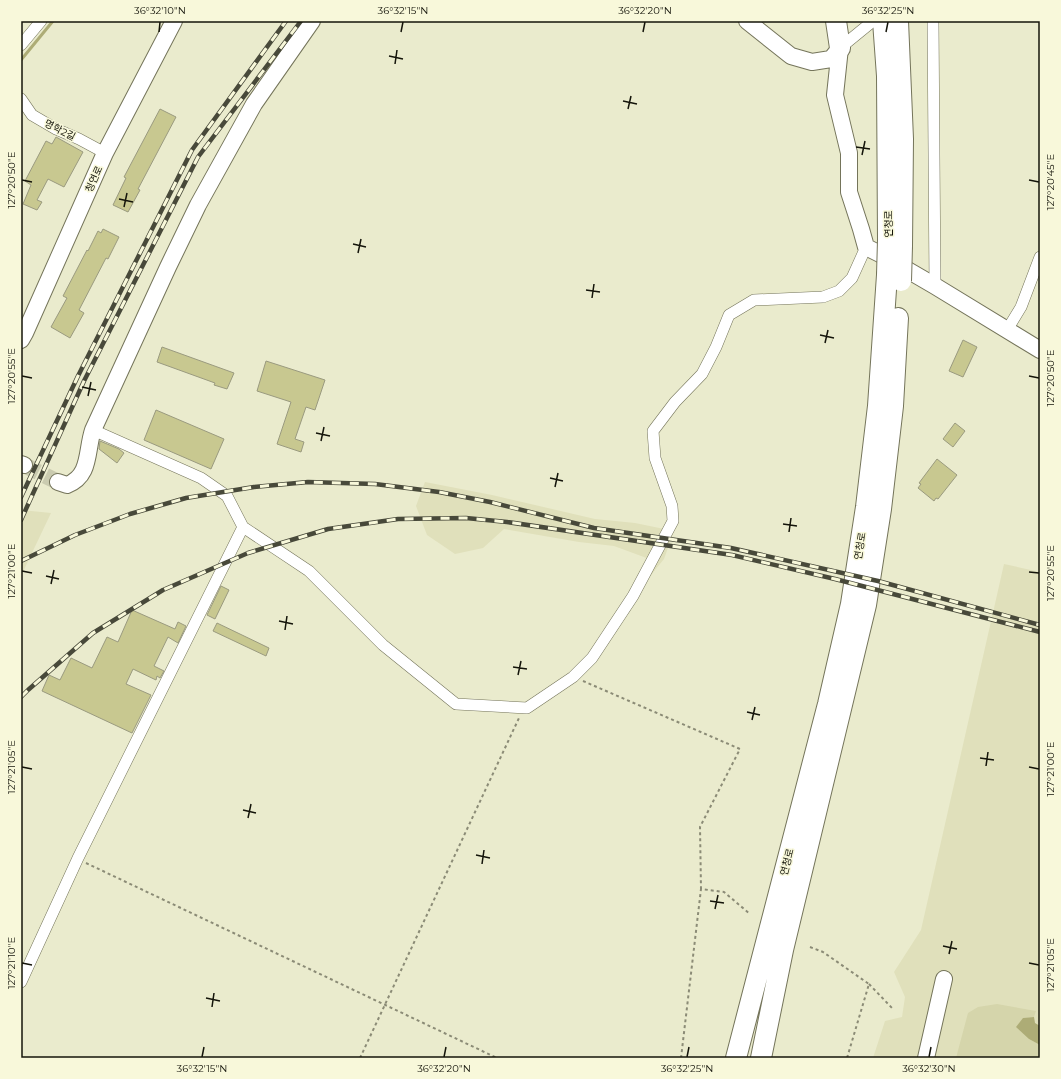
<svg xmlns="http://www.w3.org/2000/svg" width="1061" height="1079" viewBox="0 0 1061 1079" font-family="Montserrat,'Noto Sans KR',sans-serif">
	<style>
		.built { fill: #e0e0bb }
		.green { fill: #d5d5ab }
		.water { fill: #adac76 }
		.lines { fill: none; stroke-linecap: round; stroke-linejoin: round }
		.stream { stroke: #adac76; stroke-width: 3 }
		.building { fill: #c8c890; stroke: #9a9a7f }
		.secondary-tunnel { stroke: #cacbb0; stroke-width: 16; stroke-dasharray: 16 8; stroke-linecap: butt }
		.street-casing { stroke: #74745a; stroke-width: 12 }
		.secondary-casing { stroke: #74745a; stroke-width: 18 }
		.highway-casing { stroke: #74745a; stroke-width: 22 }
		.path { stroke: #8b8b76; stroke-width: 2; stroke-dasharray: 3 3; stroke-linecap: butt }
		.street { stroke: #fff; stroke-width: 11 }
		.secondary { stroke: #fff; stroke-width: 16 }
		.highway { stroke: #fff; stroke-width: 20 }
		.rail-casing { stroke: #48493a; stroke-width: 4.5 }
		.rail { stroke: #f8f8da; stroke-width: 3; stroke-dasharray: 9; stroke-linecap: butt }
		.highway-bridge-casing { stroke: #74745a; stroke-width: 22; stroke-linecap: butt }
		.highway-bridge { stroke: #fff; stroke-width: 20 }
		.ticks { fill: none; stroke: #14140a; stroke-width: 1.5 }
		.labels { text-anchor: middle; dominant-baseline: central; stroke-width: 3; stroke-linejoin: round; paint-order: stroke }
		.street-label { font-size: 10px; fill: #14140a; stroke: #f8f8da }
		.neatline { fill: none; stroke: #14140a; stroke-width: 1.5 }
		.ticks-label { font-size: 10px; text-anchor: middle; fill: #14140a }
	</style>
	<rect width="100%" height="100%" fill="#eaebcd"/>
	<path class="built" d="M425,482L492,495L595,519L635,523L674,531L664,559L647,580L652,560L614,546L579,542L504,529L483,548L455,554L427,535L416,506Z
		M21,510L51,513L21,576Z
		M1004,564L1040,572V1058H873L885,1021L902,1017L905,997L894,972L921,930Z"/>
	<path class="green" d="M997,1004L1036,1011L1034,1017L1023,1018L1029,1039L1040,1045V1058H956L968,1013L978,1007Z"/>
	<path class="water" d="M1034,1017L1035,1023L1040,1026V1045L1029,1039L1016,1027L1023,1018Z"/>
	<g class="lines">
		<path class="stream" d="M21,60L53,21"/>
	</g>
	<path class="building" d="M160,109L176,117L138,189L140,190L128,212L113,205L126,178L124,177Z
		M56,137L83,152L64,187L48,179L37,200L42,202L37,210L23,204L31,185L25,181L46,141L52,144Z
		M103,229L119,237L108,259L106,258L79,310L84,313L70,338L51,327L67,298L63,296L87,250L88,251L98,231L101,233Z
		M963,340L977,347L963,377L949,371Z
		M162,347L234,373L227,389L214,385L215,383L157,362Z
		M266,361L325,380L315,410L306,407L295,439L304,442L301,452L277,444L291,402L257,391Z
		M156,410L224,439L211,469L144,440Z
		M955,423L965,431L953,447L943,439Z
		M100,441L119,449L124,453L117,463L99,449Z
		M937,459L957,475L938,499L936,498L934,501L918,488L921,484L919,483Z
		M221,586L229,590L215,619L207,615Z
		M132,610L175,629L178,622L186,626L178,643L168,637L154,666L164,671L160,678L157,676L156,680L133,669L126,684L151,695L132,733L42,691L49,675L60,680L71,658L92,668L107,637L118,642Z
		M217,623L269,648L266,656L213,631Z"/>
	<g class="lines">
		<path class="secondary-tunnel" d="M24,465L58,482"/>
		<g class="street-casing">
			<path id="street" d="M933,21L935,286
				M21,45L41,21
				M840,48L873,21
				M21,99L32,115L56,129L79,139L105,153
				M1007,330L1021,307L1040,257
				M93,430L201,478L227,496L243,527
				M21,982L78,858L243,527L309,571L383,645L456,704L527,708L573,677L592,658L633,596L673,521L672,506L655,458L653,431L675,402L702,374L716,347L729,315L754,300L823,297L839,291L852,278L866,247"/>
		</g>
		<g class="secondary-casing">
			<path id="secondary" d="M747,21L791,56L812,62L831,59L840,48L835,95L849,153V192L861,229L866,247L880,254L935,286L1040,350
				M21,340L25,333L105,153L174,21
				M21,464L24,465
				M58,482L67,485C91,476 86,451 93,430L168,267L198,205L254,104L312,21
				M926,1058L944,979"/>
		</g>
		<g class="highway-casing">
			<path id="highway" d="M836,21L840,48
				M883,21L887,76L888,240
				M898,21L903,139L902,246
				M736,1058L828,704L851,604L866,507L878,406L887,275
				M761,1058L783,950L866,605L881,509L893,406L898,318"/>
		</g>
		<path class="path" d="M583,681L740,749L700,827L701,889
			M86,863L497,1058
			M810,947L823,952L869,984L847,1058
			M869,984L892,1008
			M360,1058L519,718
			M681,1058L701,889L724,892L750,914"/>
		<use href="#street" class="street"/>
		<use href="#secondary" class="secondary"/>
		<use href="#highway" class="highway"/>
		<g class="rail-casing">
			<path id="rail" d="M21,497L78,376L192,150L286,21
				M21,520L84,381L198,157L301,21
				M21,561L75,535L130,514L186,498L254,487L308,482L375,484L439,492L490,502L594,528L731,548L878,581L1040,625
				M21,697L28,690L93,633L163,590L248,553L328,529L398,519L466,518L507,522L732,555L835,579L1040,632"/>
		</g>
		<use href="#rail" class="rail"/>
		<g class="highway-bridge-casing">
			<path id="highway-bridge" d="M887,275L888,240
				M901,281L902,246"/>
		</g>
		<use href="#highway-bridge" class="highway-bridge"/>
	</g>
	<path class="ticks" d="M159,32L160,22M401,32L403,22M643,32L645,22M886,32L888,22M389,56L403,59M395,64L397,50M623,101L637,104M628,109L631,96M856,147L870,149M862,155L865,141M22,180L32,182M1029,180L1039,182M119,199L133,202M124,207L127,193M353,244L366,247M358,253L361,239M586,290L600,292M592,298L594,284M820,335L834,338M825,343L828,330M22,376L32,378M1029,376L1039,378M82,387L96,390M88,396L91,382M316,433L330,436M321,441L324,427M550,478L563,481M555,487L558,473M783,524L797,526M789,532L791,518M22,571L32,573M1029,572L1039,573M46,576L59,579M51,584L54,570M279,621L293,624M285,630L287,616M513,667L527,669M518,675L521,661M747,712L760,715M752,720L755,707M980,758L994,760M986,766L988,752M22,767L32,769M1029,767L1039,769M243,810L256,813M248,818L251,804M476,855L490,858M482,864L484,850M710,901L724,903M715,909L718,895M943,946L957,949M949,954L952,941M22,963L32,965M1029,963L1039,965M206,998L220,1001M212,1007L214,993M202,1057L204,1047M444,1057L446,1047M687,1057L689,1047M929,1057L931,1047"/>
	<g class="labels">
		<g class="street-label">
			<text transform="translate(60 130) rotate(27)">명학2길</text>
			<text transform="translate(94 179) rotate(-66)">청연로</text>
			<text transform="translate(888 224) rotate(-90)">연청로</text>
			<text transform="translate(860 546) rotate(-81)">연청로</text>
			<text transform="translate(787 862) rotate(-76)">연청로</text>
		</g>
	</g>
	<rect width="1061" height="1079" fill="none" stroke="#f8f8da" stroke-width="44"/>
	<rect x="22" y="22" width="1017" height="1035" class="neatline"/>
	<g class="ticks-label">
		<text x="160" y="14">36°32'10"N</text>
		<text x="403" y="14">36°32'15"N</text>
		<text x="645" y="14">36°32'20"N</text>
		<text x="888" y="14">36°32'25"N</text>
		<text transform="translate(11 180) rotate(-90)" y="4">127°20'50"E</text>
		<text transform="translate(1050 182) rotate(-90)" y="4">127°20'45"E</text>
		<text transform="translate(11 376) rotate(-90)" y="4">127°20'55"E</text>
		<text transform="translate(1050 378) rotate(-90)" y="4">127°20'50"E</text>
		<text transform="translate(11 571) rotate(-90)" y="4">127°21'00"E</text>
		<text transform="translate(1050 573) rotate(-90)" y="4">127°20'55"E</text>
		<text transform="translate(11 767) rotate(-90)" y="4">127°21'05"E</text>
		<text transform="translate(1050 769) rotate(-90)" y="4">127°21'00"E</text>
		<text transform="translate(11 963) rotate(-90)" y="4">127°21'10"E</text>
		<text transform="translate(1050 965) rotate(-90)" y="4">127°21'05"E</text>
		<text x="202" y="1072">36°32'15"N</text>
		<text x="444" y="1072">36°32'20"N</text>
		<text x="687" y="1072">36°32'25"N</text>
		<text x="929" y="1072">36°32'30"N</text>
	</g>
</svg>
